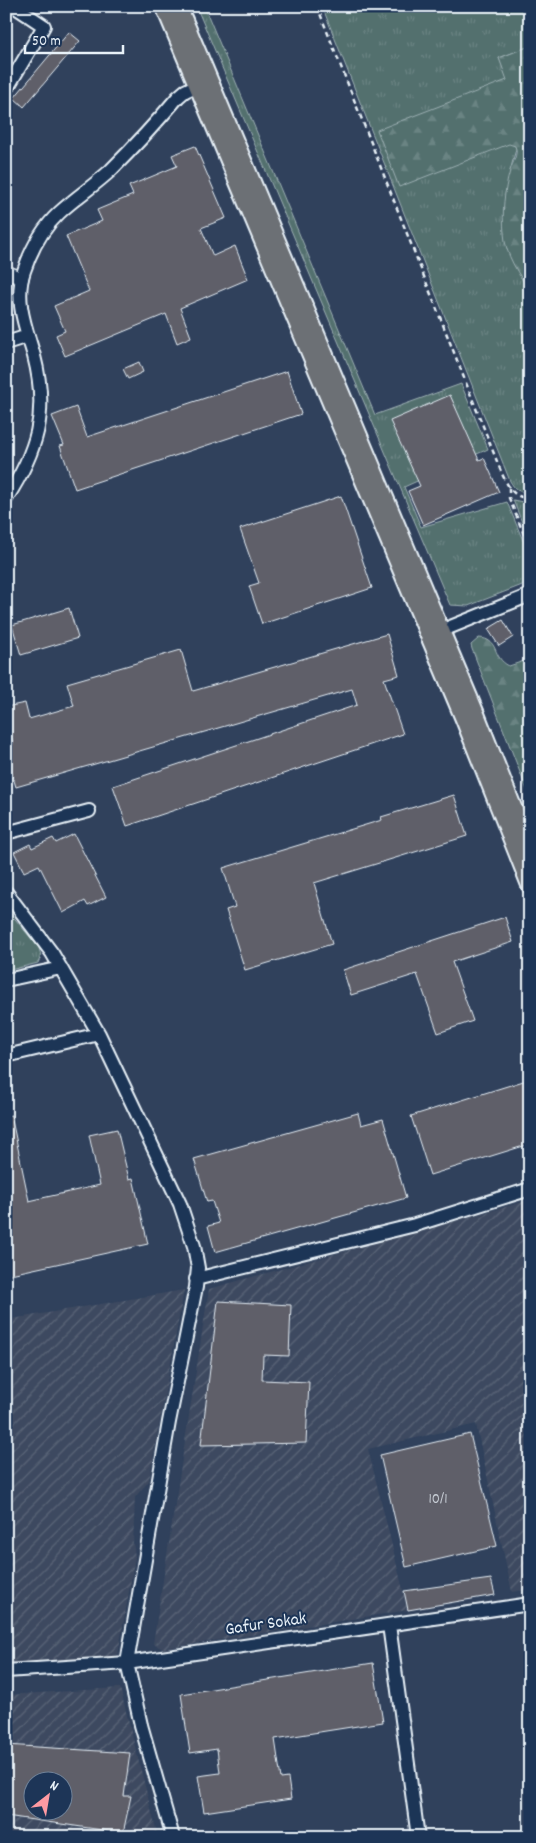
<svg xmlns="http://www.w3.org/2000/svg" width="536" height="1843" viewBox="0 0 536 1843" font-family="Dekko,sans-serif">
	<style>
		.industrial { fill: url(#industrial-furrows); fill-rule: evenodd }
		.grass { fill: url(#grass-tufts); stroke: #9db0b3 }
		.forest { fill: url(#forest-firs); stroke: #9db0b3 }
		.building { fill: #5e5e69; stroke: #e8f1f8; fill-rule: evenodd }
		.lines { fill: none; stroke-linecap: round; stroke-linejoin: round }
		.minor-casing { stroke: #e8f1f8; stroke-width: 16 }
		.major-casing { stroke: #e8f1f8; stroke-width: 20 }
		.path { stroke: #e8f1f8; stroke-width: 2.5; stroke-dasharray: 5 4; stroke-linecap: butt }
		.minor { stroke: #1d3557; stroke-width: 12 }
		.major { stroke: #6c6f75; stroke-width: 16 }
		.labels { text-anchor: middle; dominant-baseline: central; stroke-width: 4; stroke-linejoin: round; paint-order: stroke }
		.number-label { font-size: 15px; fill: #c6ccd4 }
		.street-label { font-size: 18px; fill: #e8f1f8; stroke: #1d3557 }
	</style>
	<defs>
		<pattern id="industrial-furrows" width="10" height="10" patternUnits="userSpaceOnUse" patternTransform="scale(1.25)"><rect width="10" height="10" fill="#3e4a60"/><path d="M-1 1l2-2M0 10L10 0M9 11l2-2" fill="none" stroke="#5a6578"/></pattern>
		<pattern id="grass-tufts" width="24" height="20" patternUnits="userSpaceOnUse" patternTransform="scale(1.25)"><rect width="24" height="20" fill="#526f6e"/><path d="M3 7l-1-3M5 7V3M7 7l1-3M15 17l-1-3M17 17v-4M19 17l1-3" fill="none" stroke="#6b8483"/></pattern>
		<pattern id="forest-firs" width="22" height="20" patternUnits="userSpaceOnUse" patternTransform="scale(1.25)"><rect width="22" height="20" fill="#526f6e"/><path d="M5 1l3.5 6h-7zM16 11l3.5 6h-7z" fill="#6b8483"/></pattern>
	</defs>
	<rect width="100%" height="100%" fill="#30415c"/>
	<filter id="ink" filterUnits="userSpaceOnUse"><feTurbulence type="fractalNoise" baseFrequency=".02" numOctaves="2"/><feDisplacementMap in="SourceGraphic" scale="10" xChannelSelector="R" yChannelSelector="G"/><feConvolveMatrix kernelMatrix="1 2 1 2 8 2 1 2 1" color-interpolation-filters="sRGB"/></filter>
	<g filter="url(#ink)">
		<path class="industrial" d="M530,1200V1589L512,1592L476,1424L368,1449L408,1610L163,1649L153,1644L209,1289Z
			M184,1290L149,1481L135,1497L133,1543L135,1557L118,1654L105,1661L6,1667V1320Z
			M120,1688L158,1837H6V1695ZM32,1780H62V1810H32Z"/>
		<path class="grass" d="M196,6H204L375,415L461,384L488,449L404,487L421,527L507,502L530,557V582L468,606L450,605Z
			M322,6H528L530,46L499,58L508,80L515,146L516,149L510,171L519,274L530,292L528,491C519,494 514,488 510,481Z
			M513,500L523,502L530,501V542Z
			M6,908L39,948L41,956L38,963L6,971Z"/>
		<path class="forest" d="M530,46V292C519,274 505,255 504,233C502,212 504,191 510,171C512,163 519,154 515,146L509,144L399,187L377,130L507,80L499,58Z
			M479,638C500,639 491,657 509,666L530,659V798L472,649L471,645Z"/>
		<path class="building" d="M69,32L80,41L24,107L14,98Z
			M195,146L226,218L201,228L213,256L235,246L248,279L180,308L191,337L177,343L166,314L65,356L56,335L65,331L54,306L89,291L66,236L102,221L97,210L133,195L129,186L177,166L172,155Z
			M139,362L143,372L128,379L123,369Z
			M287,371L301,414L75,489L60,446L64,445L52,416L76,407L87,437Z
			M450,395L479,460L484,458L499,492L423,525L408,491L420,486L390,421Z
			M341,496L372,588L262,624L249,586L259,583L240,529Z
			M69,608L78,638L21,655L12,625Z
			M503,620L513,637L499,646L488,629Z
			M387,634L399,675L384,679L403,734L127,826L113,786L357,705L352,689L16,787L9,764L6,765V745L13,744L6,715V707L25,703L29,719L74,706L67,683L181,650L193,691Z
			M454,795L467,836L314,883L332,944L245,970L226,910L235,907L223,868L382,820L381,817Z
			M74,834L106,897L88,906L85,901L63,913L39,865L24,872L14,852L30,844L32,848L53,838L56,843Z
			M505,917L513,942L452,962L473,1021L438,1033L417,974L351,995L343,970Z
			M530,1079V1144L430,1175L411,1116Z
			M358,1113L361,1125L383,1119L406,1198L215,1252L208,1226L219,1223L212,1201L207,1202L194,1159Z
			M11,1115L29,1201L100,1185L89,1135L117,1129L129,1179L133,1178L148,1244L6,1275V1116Z
			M218,1301L291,1305L289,1356L263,1355L262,1380L309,1382L306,1443L201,1445Z
			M470,1434L497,1546L406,1567L380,1455Z
			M491,1579L495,1595L408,1610L404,1591Z
			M373,1663L383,1722L275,1739L281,1779L288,1778L291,1799L204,1812L198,1776L220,1773L217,1749L190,1753L181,1694Z
			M6,1745L130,1753L124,1796H131L123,1833L6,1816ZM32,1780H62V1810H32Z"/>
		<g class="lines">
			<g class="minor-casing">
				<path id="minor" d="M6,90L44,26L14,6
					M6,272L22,279
					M6,343L28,336
					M6,499C37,451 49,413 34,356C26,328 14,300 24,271C31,250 43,228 59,213C75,198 95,185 111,170C134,147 157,122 178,97L185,91L204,82
					M433,634L530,595
					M6,833L89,811
					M6,892L52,953L99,1034L180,1204L194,1246L198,1268L196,1287L169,1422L127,1663L141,1725L173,1837
					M6,980L61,968
					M6,1056L99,1034
					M196,1279L415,1225L530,1189
					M389,1625L418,1837
					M6,1671L127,1663L530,1604"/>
			</g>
			<g class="major-casing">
				<path id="major" d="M164,6L464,719L530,885
					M178,6L476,714L530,850"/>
			</g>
			<path class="path" d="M317,6L502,474C508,486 514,500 530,497
				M509,488V498L530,549"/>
			<use href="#minor" class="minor"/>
			<use href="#major" class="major"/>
		</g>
	</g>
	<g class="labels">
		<g class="number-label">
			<text x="438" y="1500">10/1</text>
		</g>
		<g class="street-label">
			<text transform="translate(266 1625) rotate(-8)">Gafur Sokak</text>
		</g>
	</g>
	<rect width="536" height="1843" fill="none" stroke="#1d3557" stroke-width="25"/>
	<rect x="12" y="12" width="511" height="1818" fill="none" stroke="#e8f1f8" stroke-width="2" filter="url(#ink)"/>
	<g transform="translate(48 1796) rotate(31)"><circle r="24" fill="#1d3557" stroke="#6e8097"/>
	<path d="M0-4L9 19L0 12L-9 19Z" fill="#ff9aa2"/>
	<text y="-8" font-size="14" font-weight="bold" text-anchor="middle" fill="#e8f1f8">N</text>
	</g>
	<path d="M25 45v8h98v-8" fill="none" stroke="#e8f1f8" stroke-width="2.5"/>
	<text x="32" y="45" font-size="15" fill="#e8f1f8" stroke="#1d3557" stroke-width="4" paint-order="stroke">50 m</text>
</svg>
